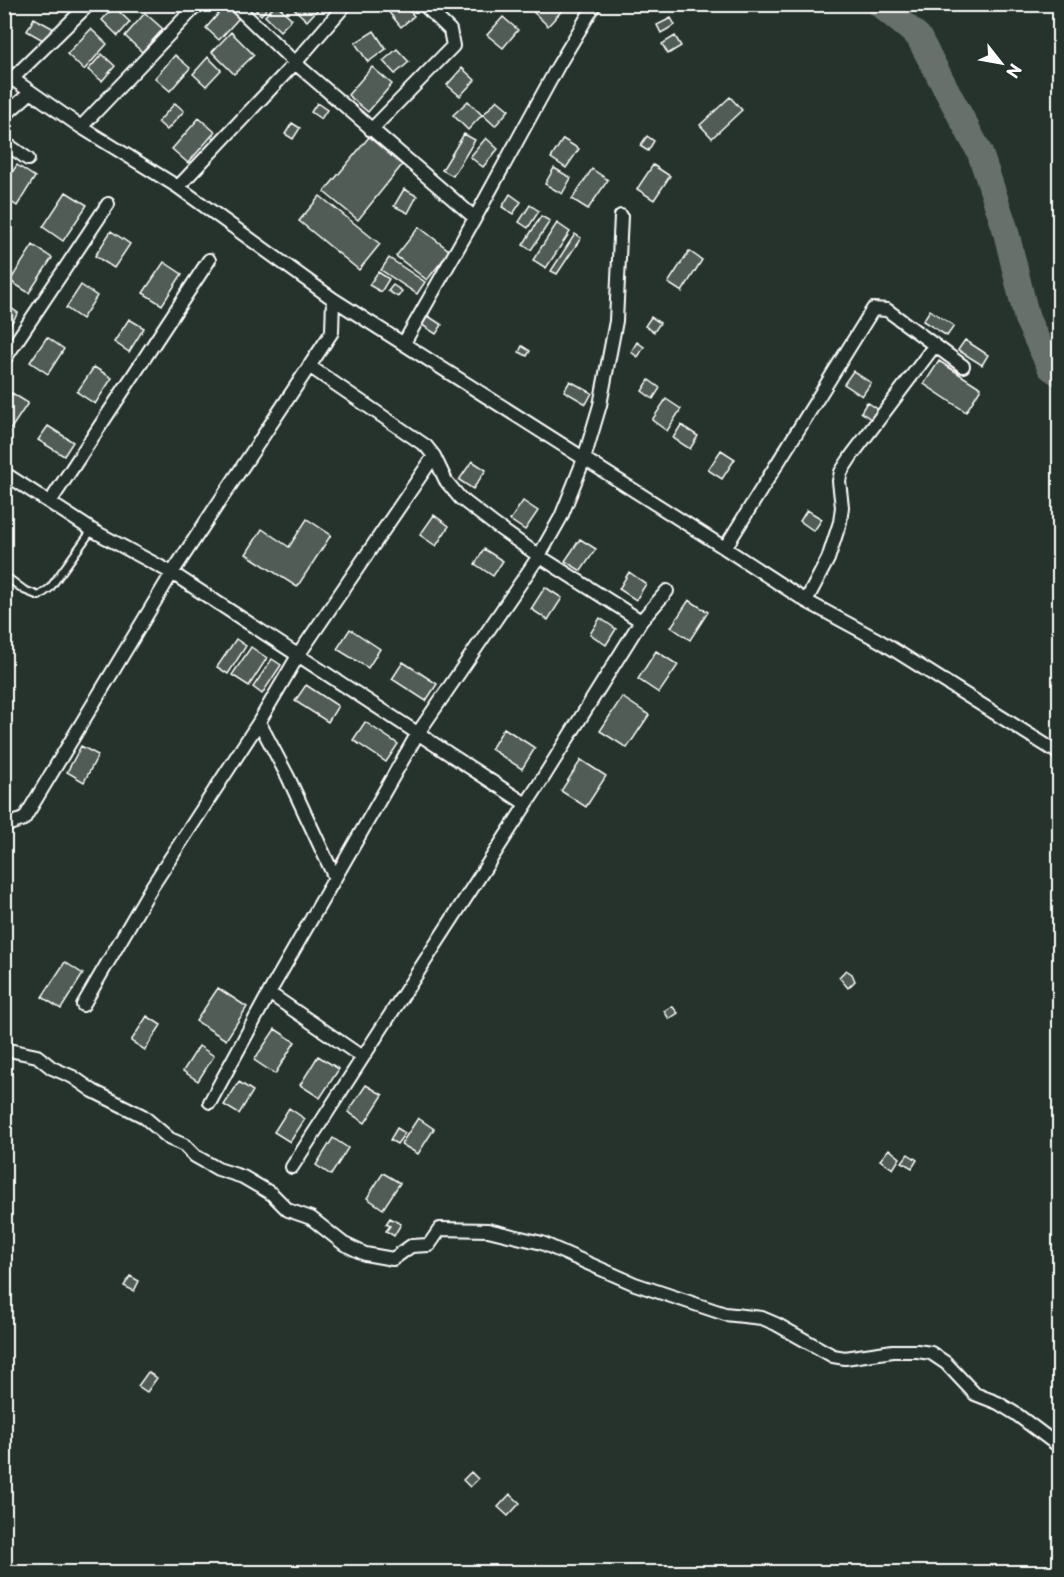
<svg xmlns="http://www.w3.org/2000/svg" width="1064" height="1577" viewBox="0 0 1064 1577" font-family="'Playpen Sans',sans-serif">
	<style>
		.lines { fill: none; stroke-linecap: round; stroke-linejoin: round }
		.river { stroke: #67706c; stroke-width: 26 }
		.building { fill: #515c57; stroke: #fff; stroke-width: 1.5 }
		.service-casing { stroke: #fff; stroke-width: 10 }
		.minor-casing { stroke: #fff; stroke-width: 16 }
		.service { stroke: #26332d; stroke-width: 6 }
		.minor { stroke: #26332d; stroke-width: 12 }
	</style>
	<rect width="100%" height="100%" fill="#26332d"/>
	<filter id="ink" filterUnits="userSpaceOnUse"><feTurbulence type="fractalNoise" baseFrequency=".0167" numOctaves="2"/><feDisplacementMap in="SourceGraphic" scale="12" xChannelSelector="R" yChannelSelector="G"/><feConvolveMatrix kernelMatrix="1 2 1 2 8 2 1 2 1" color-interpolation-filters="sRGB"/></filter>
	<g filter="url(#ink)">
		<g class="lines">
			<path class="river" d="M879,4L918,36L980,153L1005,228L1027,319L1050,367L1060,374"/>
		</g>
		<path class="building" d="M250,4H271L261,15Z
			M276,4L292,19L280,31L265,16Z
			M289,4H319L321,6L307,21Z
			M382,4H404L414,16L401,27Z
			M461,4H478L468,13Z
			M525,4H568L548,26Z
			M225,6L239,18L219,40L206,28Z
			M114,7L130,22L118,36L102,20Z
			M145,13L163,29L142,52L125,36Z
			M503,17L518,30L503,48L487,35Z
			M34,18L56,30L48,43L27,31Z
			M671,18L675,25L661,33L657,25Z
			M91,29L107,44L84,70L67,54Z
			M374,31L386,49L368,62L355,43Z
			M231,32L254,55L234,74L212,52Z
			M675,36L681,46L668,54L662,44Z
			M397,49L409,62L395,74L383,61Z
			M102,54L115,66L102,81L88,70Z
			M175,55L190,68L170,91L155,78Z
			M208,57L221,70L206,86L193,74Z
			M372,67L392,84L368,112L348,95Z
			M462,68L475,80L460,96L447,85Z
			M730,97L742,110L712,138L700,125Z
			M497,100L509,110L495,126L483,115Z
			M468,101L482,115L468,130L453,115Z
			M175,103L184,111L167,130L158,122Z
			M317,103L327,110L321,119L311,112Z
			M199,118L215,132L188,163L172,149Z
			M292,123L300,128L293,139L285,134Z
			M464,134L475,140L453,176L442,170Z
			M647,136L654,141L648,151L640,146Z
			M369,137L402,165L358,220L324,192Z
			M486,138L498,149L483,167L470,157Z
			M563,139L579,149L566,168L551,158Z
			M17,165L35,177L17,206L4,197V184Z
			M653,165L670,176L654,200L637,189Z
			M554,168L571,178L562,194L545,184Z
			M592,169L608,180L588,209L572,199Z
			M404,189L417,196L408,213L394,206Z
			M66,192L87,205L63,241L43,227Z
			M510,194L521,202L513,214L502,207Z
			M320,196L380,244L359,270L299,221Z
			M530,205L539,211L528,228L519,222Z
			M541,216L550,221L531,250L523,245Z
			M557,223L570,232L546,268L533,260Z
			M419,227L450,251L427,280L396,256Z
			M111,231L130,244L114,268L95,256Z
			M575,234L581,238L557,274L551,271Z
			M33,245L52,258L29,293L10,281Z
			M689,251L702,260L682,292L668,283Z
			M389,258L425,282L417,294L381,270Z
			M164,262L182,274L162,305L143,293Z
			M378,272L389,279L381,292L369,285Z
			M81,285L97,296L82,319L66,308Z
			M393,285L402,291L398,297L388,291Z
			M4,303L18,313L4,334Z
			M930,310L954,326L947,336L923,321Z
			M428,316L442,325L436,334L422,325Z
			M651,317L660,323L654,332L645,326Z
			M129,319L144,328L129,352L114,342Z
			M47,337L64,349L48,374L30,362Z
			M965,340L988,355L982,365L958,350Z
			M637,342L644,347L638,357L631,352Z
			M522,346L530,351L527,356L519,352Z
			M939,361L981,388L966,412L924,384Z
			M94,367L112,378L95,404L77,392Z
			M853,371L871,383L862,396L844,384Z
			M649,380L660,388L653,399L642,391Z
			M570,381L592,393L586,404L564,391Z
			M12,393L28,403L10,430L4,427V404Z
			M666,399L681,409L667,431L652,420Z
			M867,402L879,410L872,420L861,412Z
			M681,425L698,436L690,449L673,438Z
			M48,426L73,442L64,456L38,440Z
			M721,450L735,459L722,479L708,470Z
			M472,461L486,470L473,489L459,480Z
			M523,501L538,511L525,530L510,520Z
			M807,510L822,519L814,531L800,521Z
			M434,515L449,526L436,546L420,535Z
			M307,519L331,535L297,587L246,554L262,529L289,547Z
			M580,539L596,549L581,571L565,561Z
			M484,549L503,561L493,576L475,564Z
			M629,572L646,584L636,600L619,589Z
			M545,587L562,598L548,620L531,609Z
			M689,600L708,612L690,640L671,627Z
			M600,618L616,629L606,645L590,634Z
			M350,629L380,649L368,668L337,649Z
			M236,639L246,646L228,674L217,667Z
			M251,647L267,658L249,686L232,675Z
			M656,651L678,665L659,693L638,679Z
			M272,659L281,665L262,694L253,687Z
			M403,662L437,684L426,701L392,679Z
			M306,685L338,706L328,722L295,701Z
			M622,697L649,715L627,748L600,731Z
			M365,722L398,744L386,762L353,740Z
			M504,728L535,748L522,769L491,749Z
			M81,746L98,755L84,782L67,772Z
			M581,760L606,776L586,807L561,791Z
			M65,962L83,974L61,1009L42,997Z
			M846,970L852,974L855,981L848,988L839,977Z
			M218,988L247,1007L226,1040L196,1021Z
			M672,1006L678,1013L669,1019L664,1011Z
			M147,1016L161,1025L145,1050L131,1041Z
			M275,1029L295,1042L275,1074L254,1060Z
			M199,1046L214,1056L198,1081L183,1071Z
			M318,1056L339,1069L320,1098L300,1085Z
			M239,1082L253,1091L239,1114L224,1105Z
			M366,1085L383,1095L365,1123L348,1112Z
			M289,1108L305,1119L290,1142L274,1132Z
			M418,1118L434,1129L418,1154L401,1144Z
			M397,1128L405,1133L397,1144L390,1140Z
			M333,1138L348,1148L331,1175L316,1165Z
			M889,1149L900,1158L893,1169L880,1160Z
			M908,1154L917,1160L912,1168L902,1162Z
			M383,1173L400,1183L383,1209L367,1198Z
			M390,1218L401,1224L394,1236L386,1231L390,1226L386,1224Z
			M130,1276L139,1281L134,1291L124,1286Z
			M148,1372L157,1378L147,1392L138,1386Z
			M471,1472L478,1479L470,1487L463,1480Z
			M510,1494L520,1503L508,1516L498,1507Z"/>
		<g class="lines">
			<g class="service-casing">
				<path id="service" d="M4,575L24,590L39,596L50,588L92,530"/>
			</g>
			<g class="minor-casing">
				<path id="minor" d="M234,4L295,63L475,218
					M4,73L81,127L178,187L333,299L720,545L806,601L880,641L1060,754
					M13,78L89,4
					M4,116L31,92
					M81,127L198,4
					M371,130L453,46L450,30L423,4
					M4,151L11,147L28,159
					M178,187L295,63L346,4
					M404,343L475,218L558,66L595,4
					M4,360L108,204
					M309,366L426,446L434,456L446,481L460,498L495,525L539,556L641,621
					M4,473L92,530L172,573L526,804
					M50,502L209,260
					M725,548L873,309L887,310L963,366
					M806,601L828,559L840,522L842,507L839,481L841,472L852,455L935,345
					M259,722L288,777L335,878
					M4,826L24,819L172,573L332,332L333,299
					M269,993L362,1057
					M83,1005L151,888L259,722L299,654L434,456
					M4,1049L37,1056L52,1068L73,1077L93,1091L143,1116L170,1139L184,1145L195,1156L218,1169L243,1177L272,1194L288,1210L311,1218L344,1244L365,1254L393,1259L411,1246L429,1245L440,1229L488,1230L542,1243L635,1284L725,1314L762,1318L776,1324L833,1356L845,1358L893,1351H917L931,1353L946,1363L975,1394L998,1403L1016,1414L1060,1447
					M210,1102L269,993L418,733L539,556L561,517L584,459L600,405L616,321L621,216
					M292,1167L538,786L641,621L667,591"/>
			</g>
			<use href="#service" class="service"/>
			<use href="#minor" class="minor"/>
		</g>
	</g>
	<rect width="1064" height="1577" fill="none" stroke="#26332d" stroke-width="24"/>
	<rect x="12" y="12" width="1040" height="1553" fill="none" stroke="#fff" stroke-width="2" filter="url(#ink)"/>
	<g transform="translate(1001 63) rotate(121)" stroke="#26332d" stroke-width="4.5" paint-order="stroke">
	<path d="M0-4.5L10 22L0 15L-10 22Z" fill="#ffffff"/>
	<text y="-9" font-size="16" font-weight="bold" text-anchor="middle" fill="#ffffff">N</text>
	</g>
</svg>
